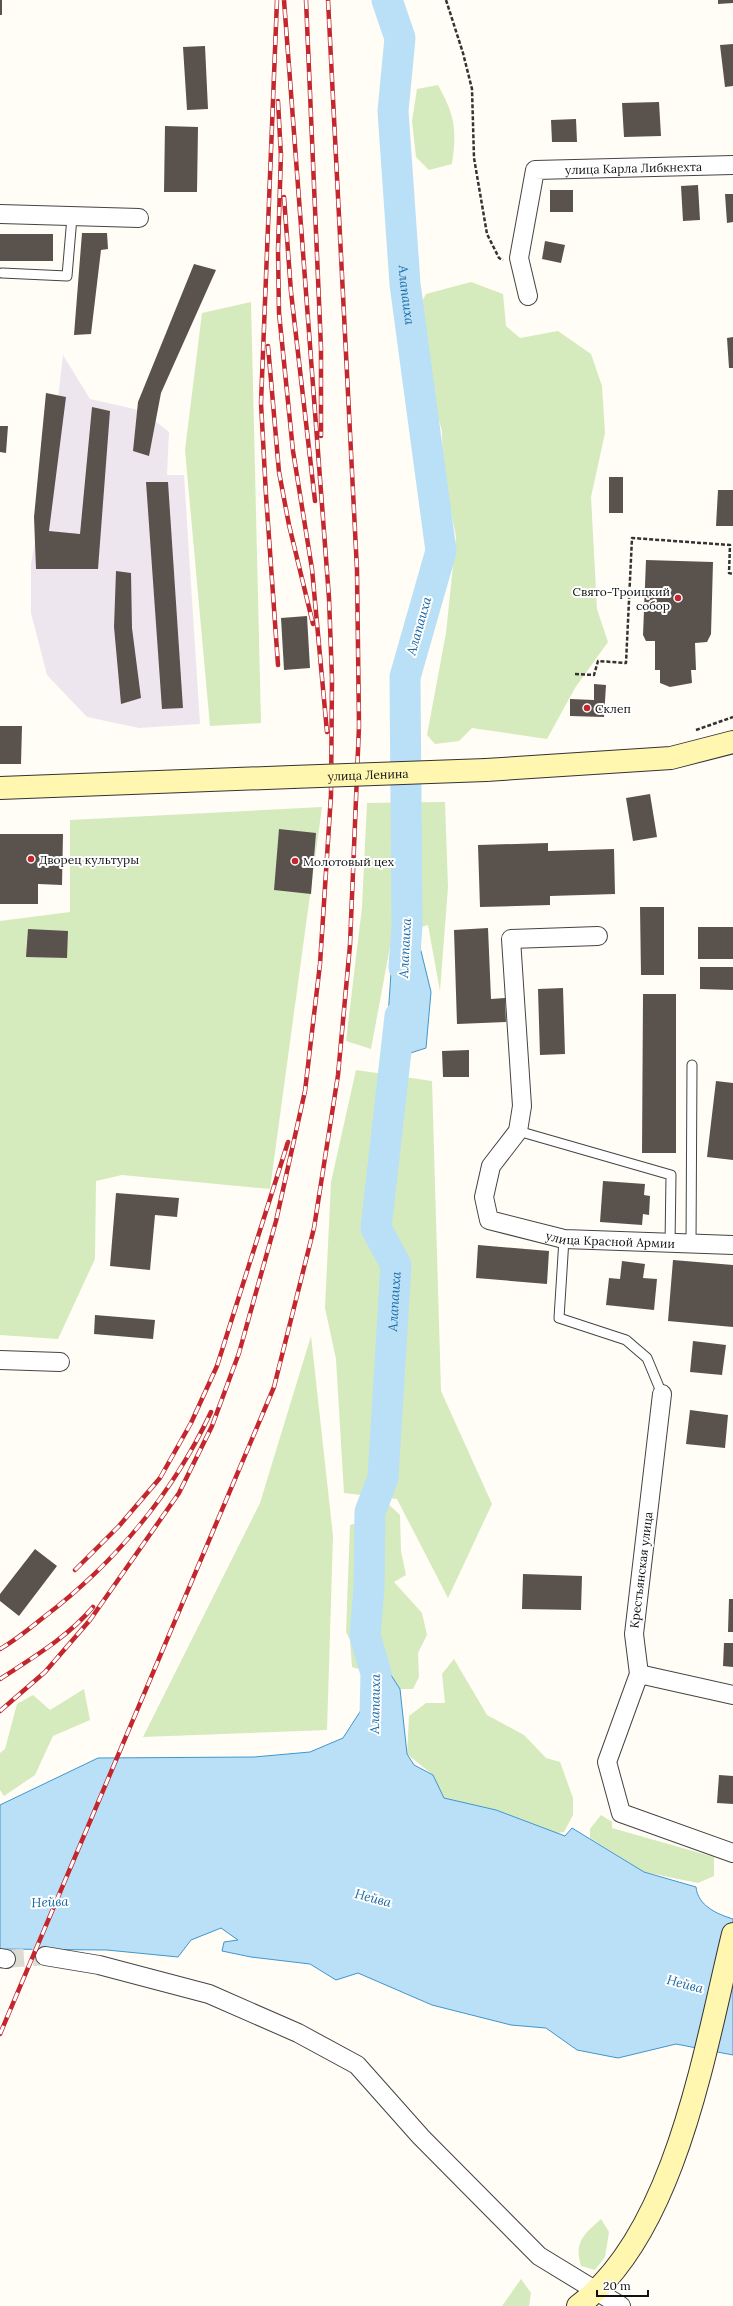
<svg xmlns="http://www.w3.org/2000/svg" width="733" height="2306" viewBox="0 0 733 2306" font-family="Lora,serif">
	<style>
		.industrial { fill: #eee6ef }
		.green { fill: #d5ebbd }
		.water { fill: #b9e0f7; stroke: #3f96cf }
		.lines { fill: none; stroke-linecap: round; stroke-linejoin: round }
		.river { stroke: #b9e0f7; stroke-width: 31 }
		.building { fill: #5a524d }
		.minor-tunnel { stroke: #dbdad3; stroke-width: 18; stroke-dasharray: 18 9; stroke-linecap: butt }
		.service-casing { stroke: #444; stroke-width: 11 }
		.minor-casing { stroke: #444; stroke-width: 20 }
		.secondary-casing { stroke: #333; stroke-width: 24 }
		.path { stroke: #333; stroke-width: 2.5; stroke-dasharray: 4 2; stroke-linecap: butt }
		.service { stroke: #fff; stroke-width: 9 }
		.minor { stroke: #fff; stroke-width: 18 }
		.secondary { stroke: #fff6b0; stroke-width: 22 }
		.rail-casing { stroke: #c4262e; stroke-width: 4.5 }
		.rail { stroke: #fff; stroke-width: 3; stroke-dasharray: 9; stroke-linecap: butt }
		.secondary-bridge-casing { stroke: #333; stroke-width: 24; stroke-linecap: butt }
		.secondary-bridge { stroke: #fff6b0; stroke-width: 22 }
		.poi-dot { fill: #c4262e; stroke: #fff; stroke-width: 1.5 }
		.labels { text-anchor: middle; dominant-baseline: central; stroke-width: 4; stroke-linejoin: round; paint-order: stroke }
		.street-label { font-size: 12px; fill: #111; stroke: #fff }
		.poi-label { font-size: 12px; fill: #111; stroke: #fff; text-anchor: start }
		.water-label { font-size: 13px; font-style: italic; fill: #1768a6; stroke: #fff }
	</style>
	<rect width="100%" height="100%" fill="#fffdf5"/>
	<path class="industrial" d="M63,355L90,399L143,411L169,432L167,475H184L200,724L139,728L87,717L47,675L31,613V564L53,441Z"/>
	<path class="green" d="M438,85C455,116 457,129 452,164L429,170L416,157L412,121L417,89Z
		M471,282L503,294L506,326L520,338L558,331L591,354L602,386L605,433L591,497L597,609L608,642L575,688L547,739L472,728L459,741L435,744L427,735L446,633L456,537L443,470L442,431L431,393L416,313L426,294Z
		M251,302L261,723L210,726L185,450L202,313Z
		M445,802L448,887L440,991L428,925L392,936L371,1049L346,1041L362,907L367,803Z
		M322,807L270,1189L122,1175L96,1181L95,1259L58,1339L0,1335V921L70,912V820Z
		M356,1070L432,1081L441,1391L492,1504L448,1598L397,1499L344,1493L336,1359L325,1308L331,1182Z
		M311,1336L333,1536L327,1730L143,1737L260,1503Z
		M384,1500L400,1515L401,1551L406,1575L394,1582L422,1613L427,1635L418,1653L419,1677L413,1689H400L391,1675L385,1657L370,1634L376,1623V1553L385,1549L375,1528L374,1507Z
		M358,1523L356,1632L367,1666L365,1671L352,1667L350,1640L346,1632L350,1525Z
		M454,1659L487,1715L524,1735L546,1758L560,1762L573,1798V1815L564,1832L557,1833L496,1810L443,1798L433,1775L407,1754L409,1716L426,1703H445L442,1674Z
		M84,1689L90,1720L53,1736L35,1775L4,1796L0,1790V1753L5,1749L17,1704L33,1695L50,1710Z
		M601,1815L612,1822V1828L714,1857V1876L698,1883L644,1872L590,1838V1829Z
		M601,2219L609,2232L605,2257L595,2270L581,2266C574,2242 583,2235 601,2219Z
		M521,2279L531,2293L529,2306H502Z"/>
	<path class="water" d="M407,926L421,951L431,992L426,1048L395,1058L386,1047L391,973Z
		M376,1673L391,1675L400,1689L407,1754L414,1765L433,1775L444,1798L496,1810L565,1836L572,1828L644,1872L696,1887C698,1906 717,1914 733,1919V2055L676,2044L618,2058L577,2050L546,2028L511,2025L432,2005L358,1973L336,1980L310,1964L251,1957L222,1951L224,1942L238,1940L221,1928L191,1940L178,1957L107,1950L0,1949V1805L98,1758L254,1757L310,1752L343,1738L365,1704L363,1676Z"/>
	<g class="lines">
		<g class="river">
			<path id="s1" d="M387,0L400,38L393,111L405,284L441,551L405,677L407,926L404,967"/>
			<path id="s2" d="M375,1716L376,1673L365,1636L369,1587L370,1512L383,1478L396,1265L376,1228L400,1016"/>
		</g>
	</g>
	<path class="building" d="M0,0H2V15H0Z
		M718,0H733V3L718,4Z
		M733,44V86L725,87L720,45Z
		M205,46L208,109L187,110L183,47Z
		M659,102L661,136L624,137L622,103Z
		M576,119L577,142H552L551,120Z
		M165,126L198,127L197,192H164Z
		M698,185L700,220L683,221L681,186Z
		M550,190H573V212H550Z
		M725,194H733V222L727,223Z
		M82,233H107L108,249L101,250L91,334L74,335Z
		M0,234H53V261H0Z
		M545,241L565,245L561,263L542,259Z
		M194,264L216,270L161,393L149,456L133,451L138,402Z
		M733,337V368H729L727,338Z
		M46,393L66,397L49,531L80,534L92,407L110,411L98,569H36L34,517Z
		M0,426H8L6,453L0,452Z
		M609,477H623V513H609Z
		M146,482H168L183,708L162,709Z
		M718,490H733V526H716Z
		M646,560L713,562L711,634L707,642L695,643L696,670H691L692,683L670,687L660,683V670H655V641H646L643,635Z
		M116,571L131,573L132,628L141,698L121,704L114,627Z
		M307,616L310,668L284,670L281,618Z
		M594,684L606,685L604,717L570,716V699L594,700Z
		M0,726H22L21,764H0Z
		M650,794L657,837L633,841L626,798Z
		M279,829L316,833L311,894L274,890Z
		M0,834H63L62,885L38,884V904H0Z
		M548,843V851L614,849L615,894L550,896V905L480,907L478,845Z
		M640,907H664V975H641Z
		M698,927H733V959H698Z
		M488,928L491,999L505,998L506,1022L457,1024L454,930Z
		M28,929L68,931L67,958L26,957Z
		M700,967H733V990L700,989Z
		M563,988L565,1054L540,1055L538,989Z
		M643,994H676V1153H642Z
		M469,1050V1077H443L442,1051Z
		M716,1081L733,1083V1160L707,1157Z
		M603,1181L645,1184L644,1195L650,1196L649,1215L643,1214L642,1225L600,1222Z
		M116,1193L179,1198L177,1217L155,1215L150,1270L110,1266Z
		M478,1245L549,1251L547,1284L476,1278Z
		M673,1260L733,1265V1327L668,1321Z
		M622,1261L645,1264L643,1278L657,1279L654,1310L606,1305L609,1278L620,1279Z
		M95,1315L155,1320L153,1339L94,1334Z
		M693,1341L726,1345L722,1375L690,1372Z
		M690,1410L728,1415L725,1448L686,1444Z
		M35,1549L57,1566L19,1616L0,1601V1594Z
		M523,1574L582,1576L581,1610L522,1609Z
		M729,1599H733V1632H728Z
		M724,1643H733V1667L723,1666Z
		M719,1775L733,1776V1804L717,1803Z"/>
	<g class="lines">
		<path class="minor-tunnel" d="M6,1959L45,1956"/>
		<g class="service-casing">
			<path id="service" d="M2,273L67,276L72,217
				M518,1131L671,1175L670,1244
				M564,1239L559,1318L626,1340L647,1358L662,1394
				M691,1244L692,1065"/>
		</g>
		<g class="minor-casing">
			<g id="minor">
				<path d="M0,214L139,218"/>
				<path id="s3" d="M528,296L519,258L535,170L733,165"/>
				<path id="s4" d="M598,936L511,939L522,1106L518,1131L491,1166L484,1197L489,1220L564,1239L733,1245"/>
				<path d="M0,1360L60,1362"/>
				<path d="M662,1394L634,1634L639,1674L607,1762L621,1813L733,1853"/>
				<path d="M639,1674L733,1695"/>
				<path d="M45,1956L99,1965L209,1994L298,2033L357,2065L421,2137L539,2256L621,2306"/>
				<path d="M0,1958L6,1959"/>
			</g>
		</g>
		<g class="secondary-casing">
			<path id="secondary" d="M486,770L671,758L733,742
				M0,788L292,777
				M578,2306C676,2233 705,2048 733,1934"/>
		</g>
		<path class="path" d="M446,0L463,53L472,89L474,158L487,234L499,258L503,260
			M575,674L594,675L598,661L626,663L632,538L730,545L729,573L733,574
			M696,730L733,717"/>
		<use href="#service" class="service"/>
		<use href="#minor" class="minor"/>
		<use href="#secondary" class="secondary"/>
		<g class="rail-casing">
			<path id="rail" d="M277,0L261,403L266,495L278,665
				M306,0L321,348V436
				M278,101L281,157
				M281,153L278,250L279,313L293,451L312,569L327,732
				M284,197L291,292L315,501
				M268,346L279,472L289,525L313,624
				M75,1570L119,1526L160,1478L191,1423L217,1366L288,1142
				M0,1649C16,1640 30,1628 44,1617C115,1563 173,1493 211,1412
				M0,1679C32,1658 68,1637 93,1607
				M0,1711L45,1672L90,1620L179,1493L212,1426L239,1353L276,1221L305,1091L320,964L331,795L332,679L329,598L284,0
				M0,2034L274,1387L314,1228L338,1075L350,945L359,726L357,570L328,0"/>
		</g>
		<use href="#rail" class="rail"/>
		<g class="secondary-bridge-casing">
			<g id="secondary-bridge">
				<path id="s5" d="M292,777L486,770"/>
			</g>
		</g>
		<use href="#secondary-bridge" class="secondary-bridge"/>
	</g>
	<g class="poi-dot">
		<circle cx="678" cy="598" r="4"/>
		<circle cx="587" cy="708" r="4"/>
		<circle cx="31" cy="859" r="4"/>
		<circle cx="295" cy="861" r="4"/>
	</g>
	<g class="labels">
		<g class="street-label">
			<text stroke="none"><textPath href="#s3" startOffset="227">улица Карла Либкнехта</textPath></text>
			<text stroke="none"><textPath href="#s5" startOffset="76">улица Ленина</textPath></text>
			<text stroke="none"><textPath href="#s4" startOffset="503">улица Красной Армии</textPath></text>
			<text transform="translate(641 1570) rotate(-83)">Крестьянская улица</text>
		</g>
		<g class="poi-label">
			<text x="670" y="591" text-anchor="end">Свято-Троицкий<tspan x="670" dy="14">собор</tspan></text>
			<text x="595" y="708">Склеп</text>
			<text x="39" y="859">Дворец культуры</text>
			<text x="303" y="861">Молотовый цех</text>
		</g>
		<g class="water-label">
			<text stroke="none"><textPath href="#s1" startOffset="298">Алапаиха</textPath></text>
			<text transform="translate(419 626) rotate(-74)">Алапаиха</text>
			<text transform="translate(405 948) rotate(-87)">Алапаиха</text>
			<text stroke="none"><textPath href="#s2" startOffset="419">Алапаиха</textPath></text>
			<text transform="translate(375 1704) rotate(-89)">Алапаиха</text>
			<text transform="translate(373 1898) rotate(15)">Нейва</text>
			<text transform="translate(50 1902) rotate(-2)">Нейва</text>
			<text transform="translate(685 1984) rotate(15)">Нейва</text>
		</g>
	</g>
	<path d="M597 2290v6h51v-6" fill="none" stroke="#111111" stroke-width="2"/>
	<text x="603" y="2290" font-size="12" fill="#111111" stroke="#ffffff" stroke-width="3" paint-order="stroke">20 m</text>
</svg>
